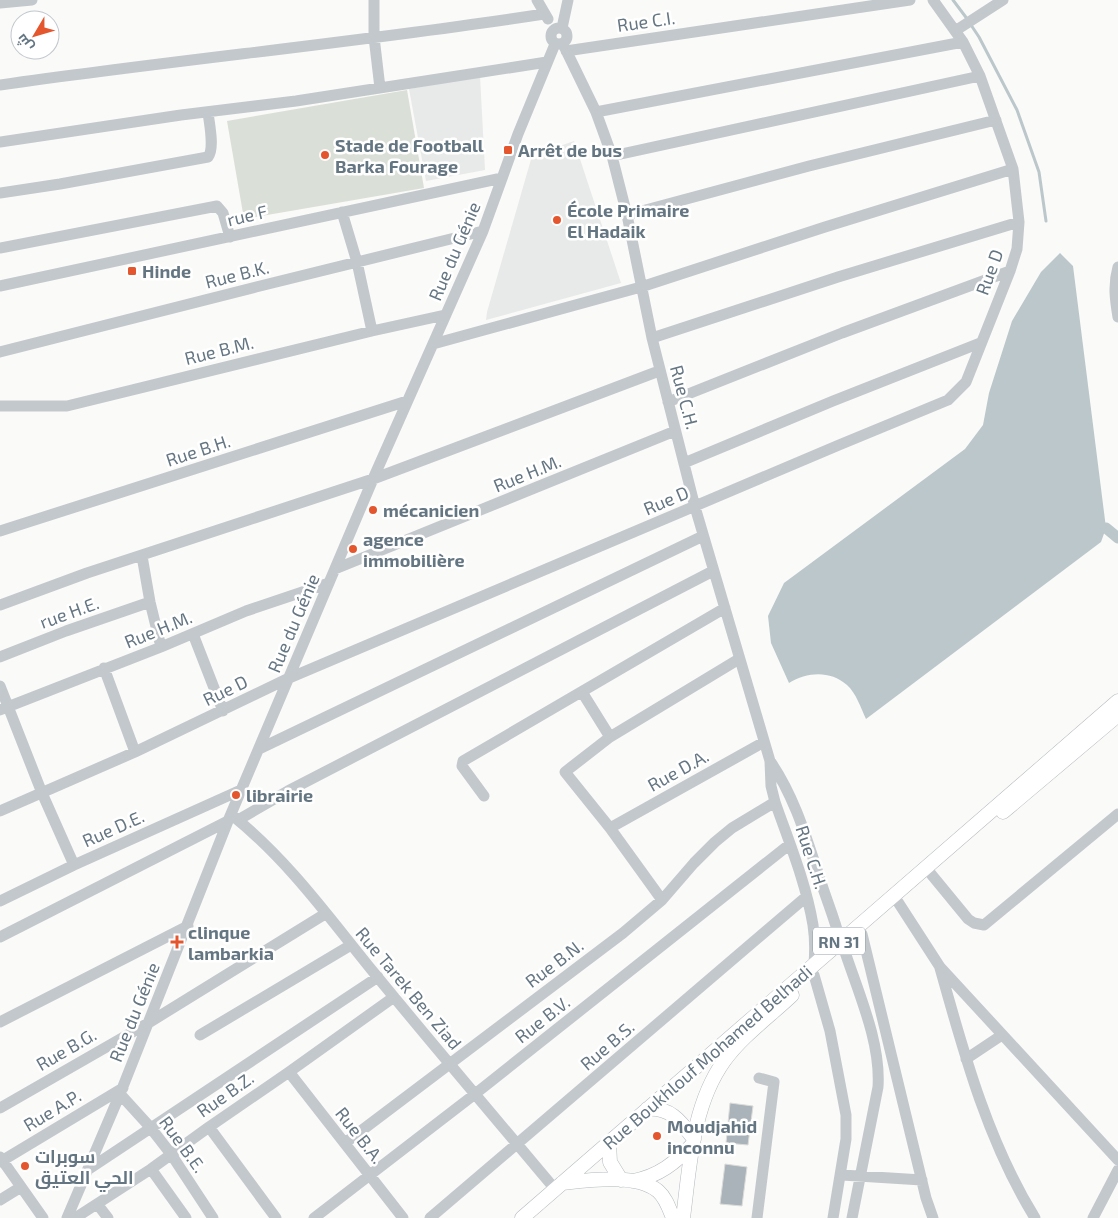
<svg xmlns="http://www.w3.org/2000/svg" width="1118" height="1218" viewBox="0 0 1118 1218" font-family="'Exo 2',Cairo,sans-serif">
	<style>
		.built { fill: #e8e9e9 }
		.green { fill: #dadfd7 }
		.water { fill: #bbc7cb }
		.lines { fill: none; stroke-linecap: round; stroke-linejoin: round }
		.stream { stroke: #bbc7cb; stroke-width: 3 }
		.canal { stroke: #bbc7cb; stroke-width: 11 }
		.building { fill: #aab3b9; stroke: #dcdcda }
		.major-casing { stroke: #b5babe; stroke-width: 15 }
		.minor { stroke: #c3c8cc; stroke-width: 11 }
		.major { stroke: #fff; stroke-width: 14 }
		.poi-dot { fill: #e4572e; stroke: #fff; stroke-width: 2 }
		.labels { text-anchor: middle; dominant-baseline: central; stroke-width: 5; stroke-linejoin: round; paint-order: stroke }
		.shield { fill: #fff; stroke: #939fa8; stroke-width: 1 }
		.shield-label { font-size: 16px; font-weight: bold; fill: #657683 }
		.street-label { font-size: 18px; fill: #657683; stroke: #fff }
		.poi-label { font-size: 18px; font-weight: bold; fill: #657683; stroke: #fff; text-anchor: start }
	</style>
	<rect width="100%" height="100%" fill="#fafaf8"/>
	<path class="built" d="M480,76L485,170L426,181L409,89Z
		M574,141L621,283L486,320L487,312L532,156Z"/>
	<path class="green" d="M407,90L424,188L244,219L227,121Z"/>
	<path class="water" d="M1060,253L1073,266L1106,528L1101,542L866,719C861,708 856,693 847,685C830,670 807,672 789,683L771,643L768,616L784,583L965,449L983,425L989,393L1012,321L1041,272Z"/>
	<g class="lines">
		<path class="stream" d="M953,0L968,20
			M971,25L979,37L1017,110L1039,172L1046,221"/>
		<path class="canal" d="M1106,528L1118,538"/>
	</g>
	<path class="building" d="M730,1103L753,1106L748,1145L726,1143Z
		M725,1164L747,1167L742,1206L720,1204Z"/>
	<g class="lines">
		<g class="major-casing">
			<path id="major" d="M1003,812L1118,715
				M647,1109C671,1107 681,1122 694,1139
				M609,1142L610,1162L621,1180
				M633,1181C659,1176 675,1163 693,1144
				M562,1183C588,1180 637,1173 658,1191C666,1198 669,1208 673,1218
				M522,1218L1118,701
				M683,1218C690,1165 692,1106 724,1061C742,1036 770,1016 792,995"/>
		</g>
		<path class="minor" d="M374,0V37L380,88
			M537,0L548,19
			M0,3L32,0
			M551 36a8 8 0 1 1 16 0a8 8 0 1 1-16 0Z
			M562,28L568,0
			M955,31L1003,0
			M563,44L596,112L612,156L627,215L652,338L695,507L770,761L771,786L775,802C789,842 806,883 813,925C815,938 815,951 814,964
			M566,51L910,0
			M0,85C181,59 363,42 544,14
			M596,112L963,42
			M0,142L181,115L296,101L547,62
			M612,156L980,76
			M0,193L60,184L208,157C215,148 209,123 208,112
			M342,212L357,262L372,331
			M627,215L809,166L996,120
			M0,248L217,206L223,213L230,237
			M1118,267C1113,285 1115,299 1118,317
			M0,286L502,178
			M652,338L838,277L1019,222
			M433,344L641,287L825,227L1013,169
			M0,352L256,287L483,231
			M668,402L842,333L1010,271
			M0,406H67L372,331L445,315
			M684,463L833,401L980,343
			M0,531L407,401
			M142,556L150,602L161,647
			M335,569L675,431
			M0,605L87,573L373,479L659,371
			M193,634L223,711
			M0,657L66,631L150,602
			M104,668L135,752
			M0,686L42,793L74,865
			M582,692L610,737
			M0,710L161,647L246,611L329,583
			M259,749L703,536
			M770,761C795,797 807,840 821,882C827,901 835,920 840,940
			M484,796L462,766L463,761L725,608
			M0,811L135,752L287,679L839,445L948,400L966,382L1010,271L1017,249L1019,222L1013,169L980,76L963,42L933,0
			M233,816C289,861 330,919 375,974C434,1046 495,1118 555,1189
			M238,820L288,791L713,571
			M610,828L764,742
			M931,874L968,919L974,923L984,925L1118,814
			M662,900L610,828L565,772L610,737L739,659
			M0,901L74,865L241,790
			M898,902L940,967L1118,1160
			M862,934L926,1198L933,1218
			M0,937L228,821
			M844,949C858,992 881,1042 878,1087L852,1218
			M940,968C964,1054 988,1142 1035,1218
			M814,975L830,1031L846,1115V1139L833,1218
			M0,1022L188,926
			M200,1035L351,945
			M966,1059L1002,1035
			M289,1072L403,1218
			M120,1094L150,1127L171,1154L213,1218
			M0,1108L150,1022L325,914
			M209,1127L276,1218
			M345,1143L623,933L662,900L694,863L715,842L732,828L775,802
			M0,1157L43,1218
			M0,1162L123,1088
			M89,1169L378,977
			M151,1169L186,1218
			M842,1175L922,1180
			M0,1200L21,1187
			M98,1205L108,1218
			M67,1218L120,1094L228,821L373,479L483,231L518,134L555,44
			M75,1218L151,1169L209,1127L289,1072L394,997
			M314,1218L475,1094L790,844
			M430,1218L806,897
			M757,1218L774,1082L759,1078
			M1093,1218L1118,1170"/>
		<use href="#major" class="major"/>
	</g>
	<g class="poi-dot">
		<rect x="503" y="145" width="10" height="10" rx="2.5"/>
		<circle cx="325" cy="155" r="5"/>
		<circle cx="557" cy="220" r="5"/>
		<rect x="127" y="266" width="10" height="10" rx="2.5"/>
		<circle cx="373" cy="510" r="5"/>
		<circle cx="353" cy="549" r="5"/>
		<circle cx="236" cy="795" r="5"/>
		<path d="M174.5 934.5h5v5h5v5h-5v5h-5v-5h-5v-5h5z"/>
		<circle cx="657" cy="1136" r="5"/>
		<circle cx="25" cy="1166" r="5"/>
	</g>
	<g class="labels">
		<rect class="shield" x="813" y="927.5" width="52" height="27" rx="4"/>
		<g class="shield-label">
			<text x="839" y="941">RN 31</text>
		</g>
		<g class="street-label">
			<text transform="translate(646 21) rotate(-8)">Rue C.I.</text>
			<text transform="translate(247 215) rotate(-13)">rue F</text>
			<text transform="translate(454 251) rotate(-67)">Rue du Génie</text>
			<text transform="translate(989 272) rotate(-70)">Rue D</text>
			<text transform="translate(237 274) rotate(-14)">Rue B.K.</text>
			<text transform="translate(219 350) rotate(-14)">Rue B.M.</text>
			<text transform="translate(685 397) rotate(75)">Rue C.H.</text>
			<text transform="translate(198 450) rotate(-18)">Rue B.H.</text>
			<text transform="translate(527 473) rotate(-22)">Rue H.M.</text>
			<text transform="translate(666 500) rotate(-23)">Rue D</text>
			<text transform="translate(69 612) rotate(-20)">rue H.E.</text>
			<text transform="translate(293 623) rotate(-67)">Rue du Génie</text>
			<text transform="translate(158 629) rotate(-22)">Rue H.M.</text>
			<text transform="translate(225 690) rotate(-26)">Rue D</text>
			<text transform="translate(678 770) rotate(-29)">Rue D.A.</text>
			<text transform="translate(113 828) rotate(-24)">Rue D.E.</text>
			<text transform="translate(812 857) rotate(72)">Rue C.H.</text>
			<text transform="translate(554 963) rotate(-37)">Rue B.N.</text>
			<text transform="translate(409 988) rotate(50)">Rue Tarek Ben Ziad</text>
			<text transform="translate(134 1012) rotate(-68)">Rue du Génie</text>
			<text transform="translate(542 1019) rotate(-38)">Rue B.V.</text>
			<text transform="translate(607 1045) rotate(-41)">Rue B.S.</text>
			<text transform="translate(66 1049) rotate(-30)">Rue B.G.</text>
			<text transform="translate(707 1057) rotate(-41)">Rue Boukhlouf Mohamed Belhadi</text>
			<text transform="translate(225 1094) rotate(-35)">Rue B.Z.</text>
			<text transform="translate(52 1110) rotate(-31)">Rue A.P.</text>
			<text transform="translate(360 1135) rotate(52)">Rue B.A.</text>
			<text transform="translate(183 1144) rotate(54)">Rue B.E.</text>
		</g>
		<g class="poi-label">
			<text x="335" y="145">Stade de Football<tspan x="335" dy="21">Barka Fourage</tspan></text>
			<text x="518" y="150">Arrêt de bus</text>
			<text x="567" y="210">École Primaire<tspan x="567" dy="21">El Hadaik</tspan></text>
			<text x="142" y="271">Hinde</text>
			<text x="383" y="510">mécanicien</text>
			<text x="363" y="539">agence<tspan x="363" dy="21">immobilière</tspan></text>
			<text x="246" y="795">librairie</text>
			<text x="188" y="932">clinque<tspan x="188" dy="21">lambarkia</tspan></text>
			<text x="667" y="1126">Moudjahid<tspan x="667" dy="21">inconnu</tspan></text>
			<text x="35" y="1156">سوبرات<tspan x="35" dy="21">الحي العتيق</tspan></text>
		</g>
	</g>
	<g transform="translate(35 35) rotate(232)"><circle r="24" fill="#ffffff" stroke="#c1c8cd"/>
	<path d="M0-4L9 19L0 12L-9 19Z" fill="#e4572e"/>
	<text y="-8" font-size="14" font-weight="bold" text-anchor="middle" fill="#657683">ش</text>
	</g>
</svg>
